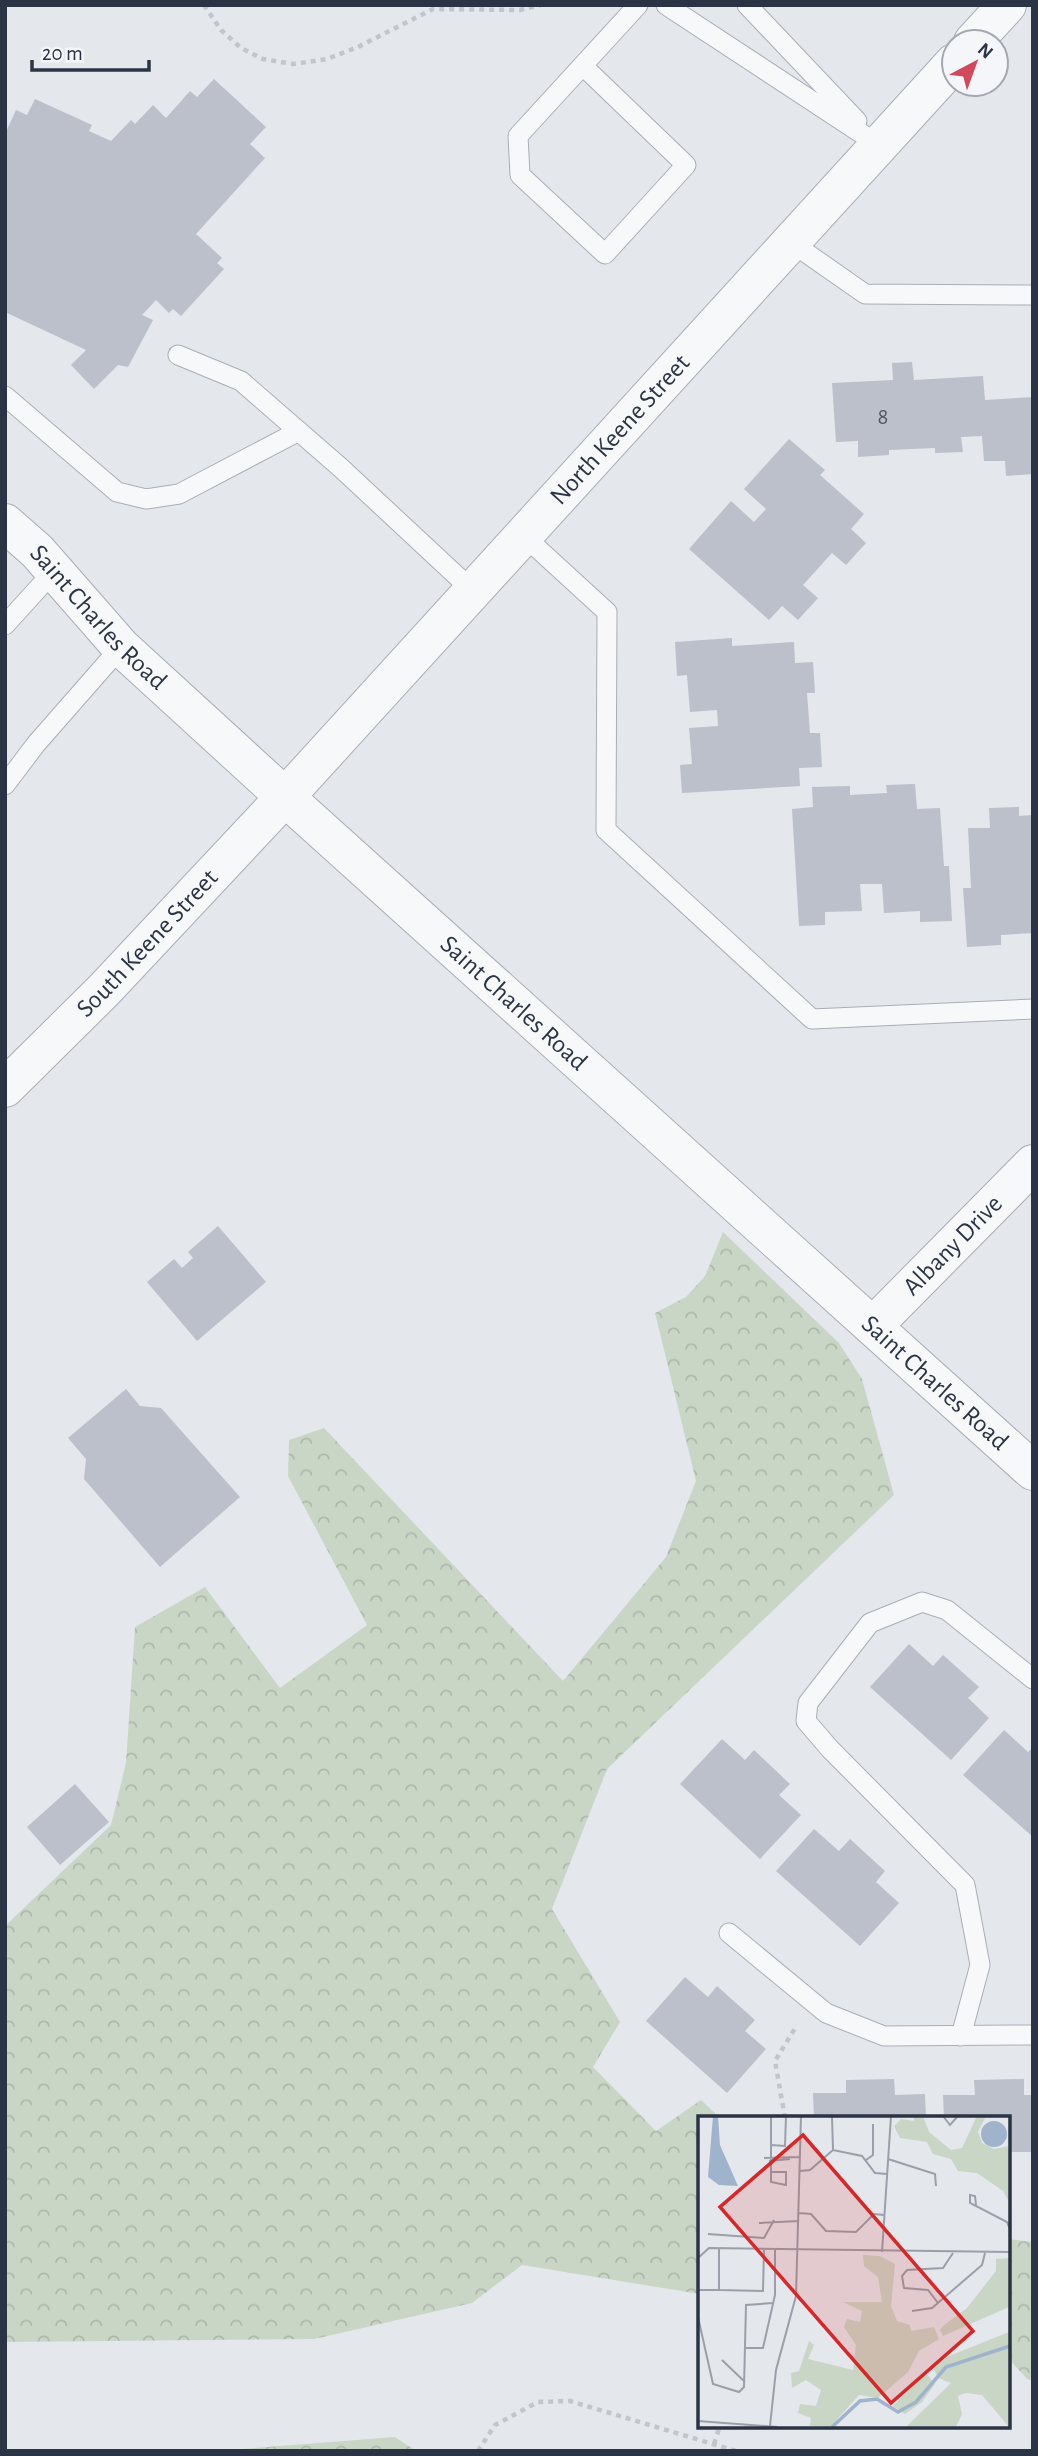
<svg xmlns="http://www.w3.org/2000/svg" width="1038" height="2456" viewBox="0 0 1038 2456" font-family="'Alegreya Sans',sans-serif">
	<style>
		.forest { fill: url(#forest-crowns) }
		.building { fill: #bbc0ca }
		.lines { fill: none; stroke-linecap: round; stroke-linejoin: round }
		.service-casing { stroke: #a9aeb7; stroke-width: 21 }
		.minor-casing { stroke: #a9aeb7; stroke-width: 40 }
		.tertiary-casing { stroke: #a9aeb7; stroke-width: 40 }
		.path { stroke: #c2c5cb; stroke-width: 4.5; stroke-dasharray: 5 5; stroke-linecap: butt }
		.service { stroke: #f7f8fa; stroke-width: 19 }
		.minor { stroke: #f7f8fa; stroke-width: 38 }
		.tertiary { stroke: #f7f8fa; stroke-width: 38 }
		.labels { text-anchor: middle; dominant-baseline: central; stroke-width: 5; stroke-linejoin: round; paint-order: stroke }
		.number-label { font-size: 23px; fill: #4f5766 }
		.street-label { font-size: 26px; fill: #2b3445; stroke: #f4f6f9 }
		.inset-river { fill: none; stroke: #9fb4cc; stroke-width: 3.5 }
		.inset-road { fill: none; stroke: #9a9fa9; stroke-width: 2 }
		.view { fill: #d62828; fill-opacity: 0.15; stroke: #d62828; stroke-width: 3.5 }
		.inset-edge { fill: none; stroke: #2b3445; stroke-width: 3.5 }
	</style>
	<defs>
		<pattern id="forest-crowns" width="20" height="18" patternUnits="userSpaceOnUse" patternTransform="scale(1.75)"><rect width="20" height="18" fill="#c9d6c5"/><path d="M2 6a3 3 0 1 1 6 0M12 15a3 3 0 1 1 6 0" fill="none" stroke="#adb8ab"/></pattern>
	</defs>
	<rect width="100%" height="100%" fill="#e4e7ec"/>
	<path class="forest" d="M723,1232L839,1343L862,1379L894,1495L607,1769L552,1909L620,2022L593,2067L656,2131L701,2100L720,2118H700V2294L522,2265L472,2303L314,2339L5,2342V1926L111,1825L126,1763L135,1627L205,1587L280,1688L367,1625L288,1476L289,1440L324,1428L563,1681L666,1557L696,1481L655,1313L686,1297L705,1276Z
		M1008,2239L1033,2242V2381L1027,2379L1008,2358Z
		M395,2437L416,2451H217Z"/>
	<path class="building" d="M214,79L266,127L250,144L265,158L196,234L222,258L217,263L224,269L181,316L173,309L169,313L156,300L142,315L153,320L128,367L118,365L94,389L71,365L86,350L5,312V134L16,110L27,115L35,99L92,125L89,131L111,141L131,120L135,124L153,105L166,118L190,91L197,97Z
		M912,362L914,380L983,376L985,400L1033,397V474L1006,476L1005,461H984L982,436L961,437L963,452L935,453V448L889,450V455L858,457V441L836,442L832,383L893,380L892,363Z
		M789,439L825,470L820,475L864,514L851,529L866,543L846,565L832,553L803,585L818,598L798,620L782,606L769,620L689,549L731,501L754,522L766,509L744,489Z
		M732,638V646L794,642L795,663L813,662L815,693H807L810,733H820L822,767L799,768L800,786L682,793L680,765L692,764L689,728L718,726L717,710L690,712L687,675L677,676L675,642Z
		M915,784L917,809L940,808L944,866H949L952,921L920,922V911L884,913L882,884H860L862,911L825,912V925L799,926L792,809L813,807L812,787L850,786V795L887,793L886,785Z
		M1019,807V816L1033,815V933L1001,935V945L967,947L963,888H971L968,828H990L989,808Z
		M218,1226L266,1282L197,1341L147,1282L174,1259L182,1268L193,1258L188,1252Z
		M126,1389L140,1406L161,1408L240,1497L160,1567L84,1479L86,1459L68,1438Z
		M909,1644L933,1666L943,1655L979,1687L968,1698L989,1718L951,1760L870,1687Z
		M1004,1730L1028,1752L1033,1747V1837L963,1775Z
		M722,1739L745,1760L754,1750L790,1784L779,1795L801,1815L760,1859L680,1784Z
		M75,1784L109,1822L60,1865L27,1827Z
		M814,1829L839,1851L850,1839L885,1871L876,1882L899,1903L860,1946L776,1871Z
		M685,1977L708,1997L717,1986L755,2020L745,2031L766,2049L727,2093L646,2021Z
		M894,2079L895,2095L925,2094L926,2118H814L813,2093H846V2080Z
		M1024,2079V2095H1033V2152H1008V2118H944L943,2095H975L974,2080Z"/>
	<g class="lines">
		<g class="service-casing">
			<path id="service" d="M666,5L879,145
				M747,5L857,121
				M583,66L686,165L605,254L520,175L518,136L638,5
				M792,243L865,294L1033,295
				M178,355L241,381L341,468L473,591
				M5,396L117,492L146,499L179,494L299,431
				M524,536L607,612L606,830L812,1019L1033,1009
				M5,625L54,571
				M5,785L36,744L121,647
				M729,1933L826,2013L884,2036L1033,2035
				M961,2036L980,1965L965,1885L830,1749L806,1721L808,1703L870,1623L922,1602L947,1610L1033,1679"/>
		</g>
		<g class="minor-casing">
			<g id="minor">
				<path id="s1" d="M5,523L37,551L121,647L285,797"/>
				<path id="s2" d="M874,1325L1033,1164"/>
			</g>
		</g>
		<g class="tertiary-casing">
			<g id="tertiary">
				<path d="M973,42L1007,5"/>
				<path id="s3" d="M285,797L1033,1471"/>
				<path id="s4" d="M5,1088L104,990L285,797L954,63"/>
			</g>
		</g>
		<path class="path" d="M204,5L221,30L241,48L263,59L293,64L327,59L358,47L433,9L520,10L541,5
			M785,2118L775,2061L797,2025
			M714,2444L720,2426
			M478,2451L495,2425L538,2402L570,2401L736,2451"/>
		<use href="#service" class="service"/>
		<use href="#minor" class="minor"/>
		<use href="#tertiary" class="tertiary"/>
	</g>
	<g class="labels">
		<g class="number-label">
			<text x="883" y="417">8</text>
		</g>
		<g class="street-label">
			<text stroke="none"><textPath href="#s4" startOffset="901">North Keene Street</textPath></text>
			<text stroke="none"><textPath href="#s1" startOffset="133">Saint Charles Road</textPath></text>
			<text stroke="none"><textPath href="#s4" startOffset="203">South Keene Street</textPath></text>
			<text stroke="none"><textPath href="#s3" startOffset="308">Saint Charles Road</textPath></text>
			<text stroke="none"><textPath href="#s2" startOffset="112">Albany Drive</textPath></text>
			<text stroke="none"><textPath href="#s3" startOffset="875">Saint Charles Road</textPath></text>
		</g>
	</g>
	<g transform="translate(698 2116)">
		<rect width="312" height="312" fill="#e4e7ec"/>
		<path d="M216,0H225L231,16L253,34L264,32L279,0H288L280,16L284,27L296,33L311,30V86L305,75L279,57L260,55L253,43L235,38L229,26L202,22L196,10L203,3L216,5ZM165,139L182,140L197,148L193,190L199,205L212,209L213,215L236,211L241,223L221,235L210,256L180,282L161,279L132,311L112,310L113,302L100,297L102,288L118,290L123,274L108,264L94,272L93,257L101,255L111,225L116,229L110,243L155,254L158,229L146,211L149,203L162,206L164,195L145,186H184L180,161L166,150ZM311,142V191L245,220L242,214L246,209L269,192L298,155V143ZM311,216V311L284,279L268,277L260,280L264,298L258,311H208L253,267L240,262L235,251L251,240ZM228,257L237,268L224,286L207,298L195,290Z" fill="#c9d6c5"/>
		<path d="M15,0H20L22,29L40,70L21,69L10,61ZM283 18a13 13 0 1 1 26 0a13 13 0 1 1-26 0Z" fill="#9fb4cc"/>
		<path class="inset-river" d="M134,311L162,285L179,283L200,296L218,286L248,251L312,230"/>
		<path class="inset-road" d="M134,0L135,34M245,0L252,9L260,0M73,29L87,30L88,0M66,42L102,41M190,43L237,58L238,70M168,44L175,39V8M71,45L92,43M102,55L112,54L135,34L164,40L177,57L189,58M73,56H88V69L73,66V0M278,89L277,80L272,79V87L309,106L312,113M101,97L113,98L128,115L158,116L176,98L186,99M61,107L101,105M10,118L66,122L76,104M184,136L193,0M0,142L11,132L312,136M0,174H21V132M21,174L65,175L66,133M240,187L230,174L206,172L204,160L209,154L245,152L255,137M214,195L234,192L284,149L287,137M0,201L15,268L41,276L46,271L48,189L75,187M48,232H65L77,179V134M24,244L47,266M0,305L80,311M72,310L78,254L98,180L103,0"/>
		<path class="view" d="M105,19L275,215L193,287L22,91Z"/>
		<rect width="312" height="312" class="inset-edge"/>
	</g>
	<rect width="1038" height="2456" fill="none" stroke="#2b3445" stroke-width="14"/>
	<g transform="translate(975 63) rotate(41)"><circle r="33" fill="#f4f6f9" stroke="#a4a8b1" stroke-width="2"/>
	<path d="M0-5L12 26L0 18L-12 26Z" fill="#d1495b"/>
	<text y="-10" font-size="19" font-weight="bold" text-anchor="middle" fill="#2b3445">N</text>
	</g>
	<path d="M32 60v10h117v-10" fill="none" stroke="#2b3445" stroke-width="3.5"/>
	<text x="42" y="60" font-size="21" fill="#2b3445" stroke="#f4f6f9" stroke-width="5" paint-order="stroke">20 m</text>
</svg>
